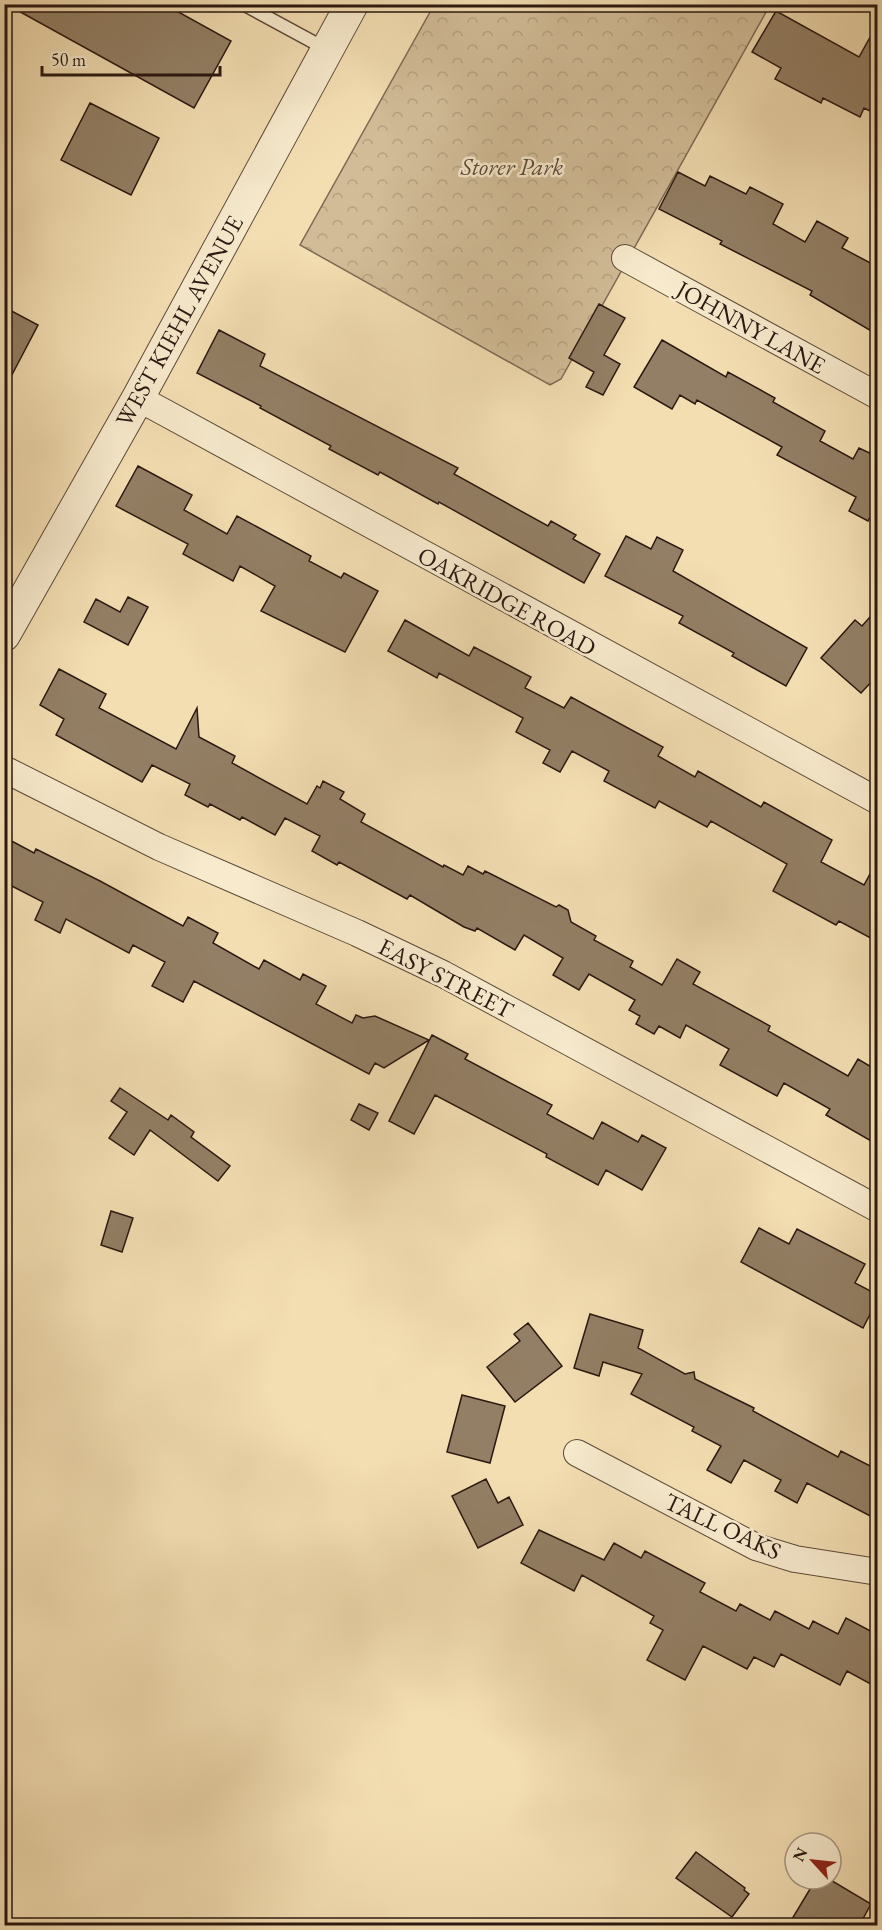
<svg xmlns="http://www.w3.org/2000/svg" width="882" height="1930" viewBox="0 0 882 1930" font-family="'EB Garamond',serif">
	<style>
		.park { fill: url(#park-crowns); stroke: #7e6a54; stroke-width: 1.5 }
		.building { fill: #937f65; stroke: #2a1811; stroke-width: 1.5 }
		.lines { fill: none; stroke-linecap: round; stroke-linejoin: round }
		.service-casing { stroke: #5c4a39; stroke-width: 15 }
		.minor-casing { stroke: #5c4a39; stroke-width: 28 }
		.tertiary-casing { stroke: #5c4a39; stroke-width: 34 }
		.service { stroke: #f7eacd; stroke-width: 12 }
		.minor { stroke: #f7eacd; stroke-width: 26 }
		.tertiary { stroke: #f7eacd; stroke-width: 32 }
		.labels { text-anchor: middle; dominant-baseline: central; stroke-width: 5; stroke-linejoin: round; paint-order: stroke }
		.park-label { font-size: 24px; font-style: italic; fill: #5c4939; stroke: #f7eacd }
		.street-label { font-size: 24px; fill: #2a1811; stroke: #f7eacd }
	</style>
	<defs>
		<pattern id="park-crowns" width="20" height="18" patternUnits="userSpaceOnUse" patternTransform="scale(1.5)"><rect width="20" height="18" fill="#d1bc97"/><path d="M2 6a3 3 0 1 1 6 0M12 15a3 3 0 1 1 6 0" fill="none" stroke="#b4a181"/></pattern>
	</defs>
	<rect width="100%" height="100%" fill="#f3deb2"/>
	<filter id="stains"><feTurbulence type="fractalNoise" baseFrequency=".00333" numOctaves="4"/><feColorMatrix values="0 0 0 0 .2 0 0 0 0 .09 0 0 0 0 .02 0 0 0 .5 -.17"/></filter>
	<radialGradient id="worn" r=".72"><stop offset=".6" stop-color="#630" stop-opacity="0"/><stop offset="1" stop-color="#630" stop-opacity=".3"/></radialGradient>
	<path class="park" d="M434,5H770L561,379L550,385L300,245Z"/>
	<path class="building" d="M6,4H164L231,41L194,108Z
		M776,11L859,57L878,23V115L864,108L860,117L823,98L821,103L775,79L781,68L752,52Z
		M90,103L159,138L131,195L61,160Z
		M678,172L705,186L710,176L746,194L750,187L783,204L773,224L805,242L817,221L848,238L842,248L878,267V335L810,295L812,291L720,244L722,241L659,209Z
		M599,304L625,318L604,355L620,364L603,395L586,387L594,372L569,358Z
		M4,307L38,325L4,390Z
		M219,330L265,354L260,366L458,468L454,474L548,526L551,521L576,535L573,539L600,554L584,583L439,502L438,504L380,472L378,475L329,449L331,446L260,408L261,406L197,373Z
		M662,340L726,377L728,372L775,398L773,402L825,431L820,441L853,459L859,448L878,457V503L868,521L849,511L856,497L777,455L782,447L697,400L695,404L680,395L672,409L634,387Z
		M138,466L192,495L184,510L227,534L237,516L311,556L309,561L341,578L344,573L378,591L345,652L261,611L275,586L240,566L233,581L183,554L188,544L116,506Z
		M626,536L651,549L657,537L683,550L673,571L807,648L786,686L732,656L734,653L679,623L683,616L605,576Z
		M128,597L148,607L128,645L84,622L96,599L120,612Z
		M878,608V675L861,693L821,658L855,620L862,626Z
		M405,620L469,656L474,647L531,677L525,688L564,708L571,697L663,747L658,756L695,777L698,771L761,807L764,802L832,840L821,862L864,885L878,859V942L839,921L836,925L773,891L787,864L711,821L707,827L659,801L655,808L604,781L609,771L572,751L560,772L543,763L550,750L516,732L523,718L439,673L437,678L388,651Z
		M59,669L106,694L99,708L176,749L197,708L199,737L235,756L232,763L307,804L317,786L320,788L323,781L344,792L340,799L365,814L361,822L443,867L444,865L463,875L468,866L483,874L485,871L556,907L559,905L568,910L571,922L596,936L594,940L633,961L630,967L662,985L677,959L700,972L693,984L770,1026L768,1031L848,1076L858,1059L878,1071V1145L826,1115L830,1109L784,1083L777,1096L720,1065L729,1049L686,1025L680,1038L659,1026L654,1034L636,1024L640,1016L629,1010L635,1000L589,974L579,990L553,975L563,958L524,935L515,950L477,928L475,931L464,927L410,895L407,899L339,862L337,865L312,851L320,836L285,818L275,835L242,817L240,820L210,804L208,807L185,795L190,784L152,765L142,782L56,735L64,719L40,705Z
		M4,837L34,853L36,849L100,881L183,926L188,917L218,933L213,943L259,969L264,960L300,980L303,974L326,986L316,1004L352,1023L356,1015L363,1018L375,1016L429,1040L384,1068L375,1063L369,1074L194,981L183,1002L152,986L165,962L133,945L129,953L66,919L60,933L35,920L43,902L4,882Z
		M432,1035L468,1054L465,1059L552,1105L547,1114L593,1139L602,1122L638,1142L642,1135L666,1148L642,1190L606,1170L598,1185L546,1157L547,1154L435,1095L414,1134L389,1121Z
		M120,1088L168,1120L171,1115L194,1132L191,1137L230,1166L218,1181L150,1130L134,1155L109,1138L127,1112L111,1101Z
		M359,1104L378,1113L369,1130L351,1120Z
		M111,1211L133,1218L122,1252L101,1245Z
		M759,1228L789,1244L797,1229L865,1264L855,1283L878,1295V1299L863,1328L741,1262Z
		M590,1314L643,1330L638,1348L685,1374L694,1372L695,1379L754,1408L753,1411L838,1457L841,1451L878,1470V1520L807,1483L797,1503L775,1491L781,1480L744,1460L731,1483L707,1470L721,1446L692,1431L694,1427L631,1394L642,1374L603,1362L599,1376L574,1368Z
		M528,1323L562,1366L515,1402L487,1367L520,1341L514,1334Z
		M462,1395L505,1406L490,1463L447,1452Z
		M486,1479L498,1503L509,1497L523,1525L478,1548L452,1496Z
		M539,1530L604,1560L614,1543L641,1558L645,1551L705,1583L700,1592L736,1611L740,1604L770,1620L775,1611L809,1629L813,1621L838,1634L846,1618L878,1635V1688L847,1671L840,1685L781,1654L774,1667L754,1657L747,1669L703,1646L685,1680L647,1660L663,1630L650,1623L654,1616L582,1575L574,1591L521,1563Z
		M696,1852L745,1888L744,1890L749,1894L732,1917L676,1878Z
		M816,1879H829L871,1904L859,1926H803L792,1919Z"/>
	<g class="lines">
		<g class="service-casing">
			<path id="service" d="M243,4L326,49"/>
		</g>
		<g class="minor-casing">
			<path id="minor" d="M625,258L878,396
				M138,398L878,801
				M4,769L159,847L357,933L443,974L878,1209
				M577,1453L756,1547L795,1559L878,1572"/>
		</g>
		<g class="tertiary-casing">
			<path id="tertiary" d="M4,635L138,398L352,4"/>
		</g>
		<use href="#service" class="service"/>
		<use href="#minor" class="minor"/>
		<use href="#tertiary" class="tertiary"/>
	</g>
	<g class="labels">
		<g class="park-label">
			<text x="512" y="166">Storer Park</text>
		</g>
		<g class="street-label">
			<text transform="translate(179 321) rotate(-61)">WEST KIEHL AVENUE</text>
			<text transform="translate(751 327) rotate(29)">JOHNNY LANE</text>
			<text transform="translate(507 601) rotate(29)">OAKRIDGE ROAD</text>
			<text transform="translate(446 978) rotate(27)">EASY STREET</text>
			<text transform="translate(723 1526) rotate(25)">TALL OAKS</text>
		</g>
	</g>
	<rect width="882" height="1930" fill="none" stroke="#f3deb2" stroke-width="24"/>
	<rect x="6" y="6" width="870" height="1918" fill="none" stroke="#2a1811" stroke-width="3"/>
	<rect x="12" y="12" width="858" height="1906" fill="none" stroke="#2a1811" stroke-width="1.5"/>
	<g transform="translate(813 1861) rotate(297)"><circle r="28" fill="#f7eacd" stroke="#a59682" stroke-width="1.5"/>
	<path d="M0-4.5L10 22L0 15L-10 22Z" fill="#8f2418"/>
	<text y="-9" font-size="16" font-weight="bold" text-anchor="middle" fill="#2a1811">N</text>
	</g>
	<path d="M42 66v9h178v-9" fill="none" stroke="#2a1811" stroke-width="3"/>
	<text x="51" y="66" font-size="18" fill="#2a1811" stroke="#f7eacd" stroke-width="4.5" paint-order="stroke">50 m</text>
	<rect width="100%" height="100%" filter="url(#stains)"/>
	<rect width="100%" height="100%" fill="url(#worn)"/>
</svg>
